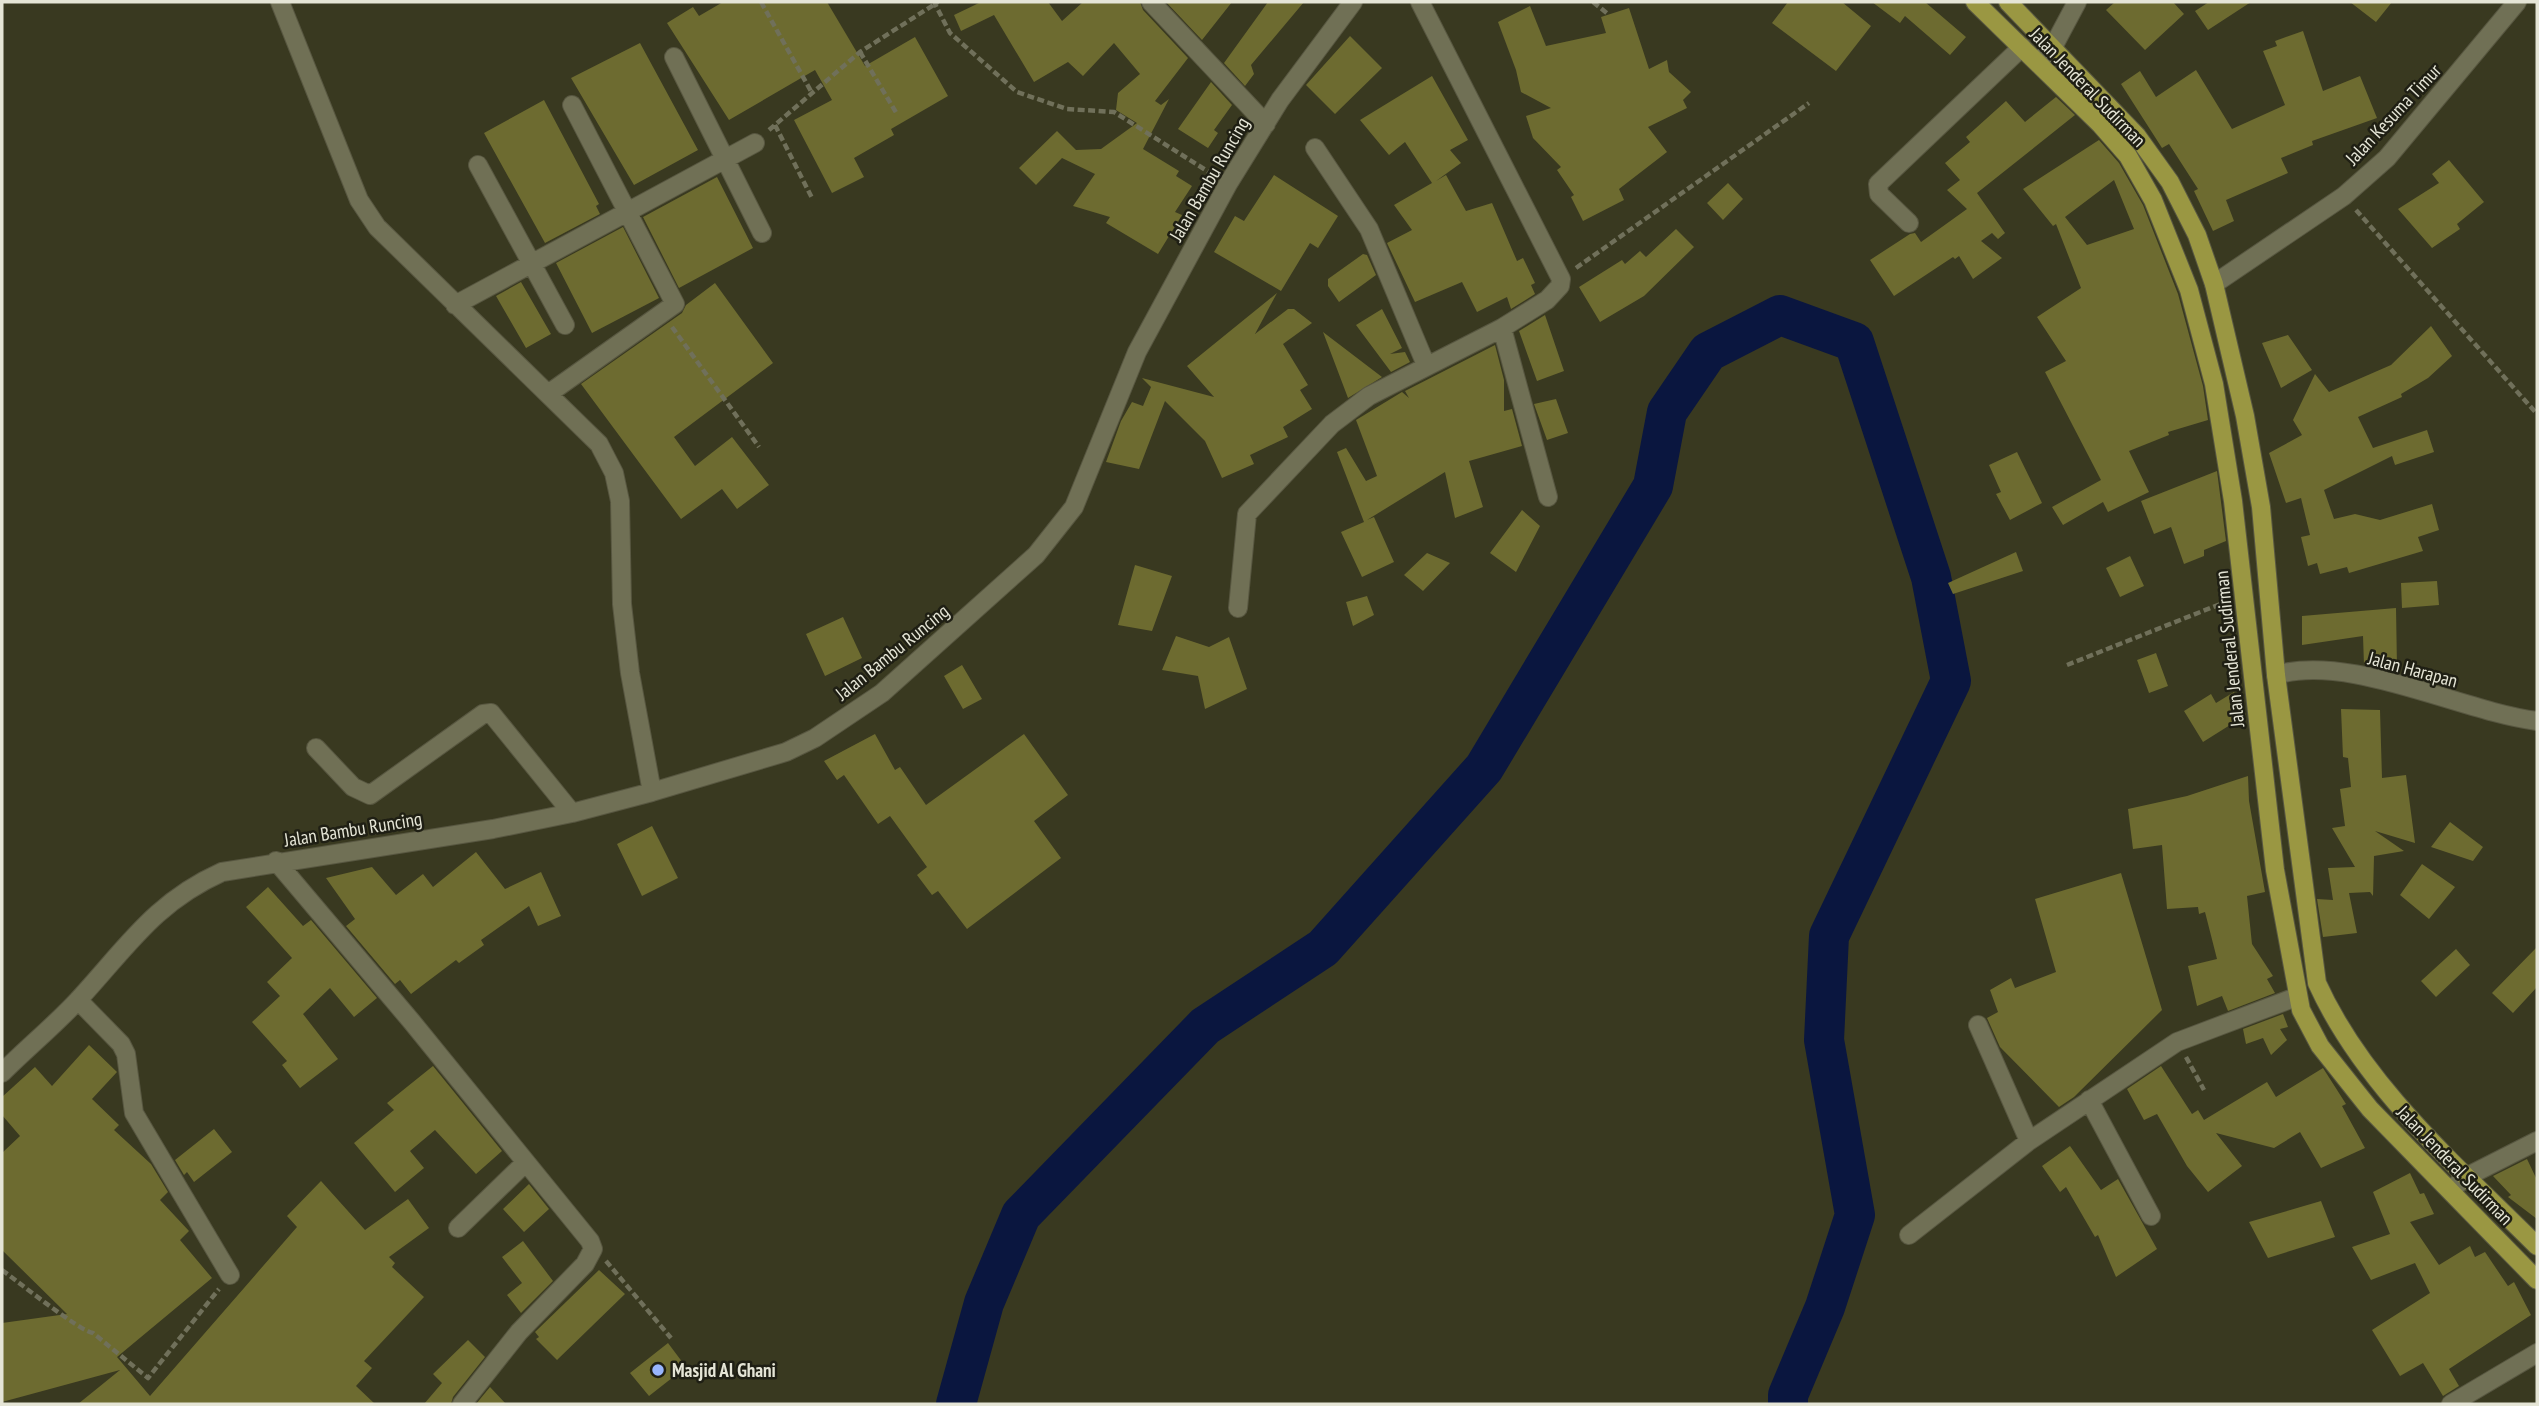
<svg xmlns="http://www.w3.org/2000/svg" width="2539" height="1406" viewBox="0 0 2539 1406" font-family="'PT Sans Narrow',sans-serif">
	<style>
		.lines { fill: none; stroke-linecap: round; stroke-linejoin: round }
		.river { stroke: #0a163f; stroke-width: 40 }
		.building { fill: #6d6b30; fill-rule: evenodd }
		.minor-casing { stroke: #585741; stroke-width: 20 }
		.major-casing { stroke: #585741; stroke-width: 20 }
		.path { stroke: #70705a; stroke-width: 4.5; stroke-dasharray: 7 3.5; stroke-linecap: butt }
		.minor { stroke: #707055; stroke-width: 18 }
		.major { stroke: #9a9742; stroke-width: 18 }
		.poi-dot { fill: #98b5fd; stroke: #1f1f14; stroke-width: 2.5 }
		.labels { text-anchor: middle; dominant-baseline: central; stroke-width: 5; stroke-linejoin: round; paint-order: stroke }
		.street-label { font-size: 19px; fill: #e5e5d6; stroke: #1f1f14 }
		.poi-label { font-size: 19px; font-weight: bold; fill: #e5e5d6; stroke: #1f1f14; text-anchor: start }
	</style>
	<rect width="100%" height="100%" fill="#393920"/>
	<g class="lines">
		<path class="river" d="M956,1404L984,1303L1021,1215L1205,1026L1323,948L1484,768L1653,486L1667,412L1708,352L1780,315L1854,342L1931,577L1951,681L1829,936L1824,1040L1855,1215L1825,1307L1788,1395V1404"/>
	</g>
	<path class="building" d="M723,2H827L865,66L915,37L948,96L891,129L894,135L854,158L864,177L832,193L794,120L832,100L815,70L729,120L667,23L693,7L699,16Z
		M981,2H1048L1062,21L1083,2H1140L1143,10L1188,58L1155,101L1161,105L1169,99L1143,149L1179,171L1176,176L1192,186L1175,212L1182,215L1158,254L1106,223L1110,217L1073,206L1095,174L1062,158L1036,185L1019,168L1057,131L1076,150L1101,149L1137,123L1116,110L1118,93L1140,74L1114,43L1083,76L1068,62L1034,82L994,15L961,31L954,15Z
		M1166,2H1232L1202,40Z
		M1268,2H1304L1251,65L1254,74L1245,86L1224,63Z
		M1788,2H1842L1871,26L1836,71L1772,23Z
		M1872,2H1925L1966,37L1950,55L1905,16L1900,23Z
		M2115,2H2173L2184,14L2145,50L2106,10Z
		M2209,2H2251L2208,30L2195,11Z
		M2350,2H2392L2376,22Z
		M1530,6L1546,46L1606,33L1601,17L1629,8L1649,69L1667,60L1669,72L1691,92L1683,100L1687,108L1648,127L1667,152L1619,189L1624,200L1583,221L1571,197L1574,195L1557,170L1561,167L1533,138L1526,116L1551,108L1521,92L1516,70L1498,22Z
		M2303,31L2323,91L2360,76L2377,118L2312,141L2313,145L2281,158L2288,173L2226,200L2234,221L2213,231L2194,191L2198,189L2169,144L2162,148L2121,84L2140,71L2156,97L2196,70L2232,129L2285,105L2263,51L2277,46L2275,41Z
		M1350,36L1382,68L1335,114L1306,85Z
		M640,43L698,150L634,185L571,78Z
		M1432,76L1468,140L1450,150L1461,163L1436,181L1446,175L1466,211L1492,203L1517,261L1523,258L1535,283L1531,285L1535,294L1511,309L1507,297L1477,312L1462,282L1415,302L1387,243L1412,230L1394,205L1432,183L1405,142L1389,155L1360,120Z
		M1211,82L1232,105L1214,130L1218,133L1208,148L1178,129Z
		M2056,97L2075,115L1977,193L2005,233L1998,239L1992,233L1981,241L2002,258L1973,279L1959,256L1955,259L1953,257L1894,296L1870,260L1910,234L1915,233L1921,242L1967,209L1947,190L1960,180L1945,163L1970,142L1966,137L2006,101L2025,122Z
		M544,100L599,204L596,206L600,214L545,243L484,133Z
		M2099,140L2119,163L2143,205L2178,294L2203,386L2208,420L2168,432L2169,435L2129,451L2149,492L2108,512L2103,502L2063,525L2052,507L2101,480L2045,372L2066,361L2037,317L2081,288L2056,224L2053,226L2023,189ZM2114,180L2134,229L2087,245L2065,217Z
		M2449,160L2484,202L2457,224L2460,229L2432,248L2398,209L2439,183L2432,174Z
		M1274,175L1338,216L1318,248L1310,243L1281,291L1214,252L1235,216L1244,221Z
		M717,177L753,248L679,288L643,217Z
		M1728,183L1743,199L1723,220L1707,203Z
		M623,227L659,298L592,333L556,263Z
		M1676,229L1694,247L1644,296L1600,322L1579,287L1622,260L1625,264L1640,251L1646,257Z
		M1363,254L1367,255L1376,275L1339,302L1328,286V279Z
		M521,282L551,334L526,348L496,296Z
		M715,283L773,363L674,437L695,466L732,437L769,485L737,509L722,489L681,519L581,384L682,313L686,305Z
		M1277,293L1255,334L1288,309H1294L1312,323L1283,344L1308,385L1300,390L1312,409L1283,427L1288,437L1250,455L1254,464L1222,478L1205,441L1165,401L1139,469L1106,462L1121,421L1132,402L1143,406L1151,387L1142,378L1214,397L1187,366Z
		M1382,309L1402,348L1390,354L1405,352L1410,362L1391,372L1356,325Z
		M1545,315L1564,371L1537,381L1519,331Z
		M2431,326L2452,356L2428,378L2401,394L2402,397L2358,417L2373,448L2427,430L2434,452L2395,465L2392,456L2324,490L2334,519L2355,514L2380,520L2432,504L2439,530L2418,537L2423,551L2349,573L2347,567L2320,574L2317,563L2308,566L2301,537L2310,535L2301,498L2286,503L2269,453L2302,435L2293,420L2315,374L2329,392L2391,365Z
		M1323,332L1382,377L1348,398Z
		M2288,335L2312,370L2281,388L2262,343Z
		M1495,345L1504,380V411L1512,409L1522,446L1469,461L1483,507L1455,518L1445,472L1367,520L1374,517L1394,562L1362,577L1341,532L1364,522L1337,452L1346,448L1366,481L1377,476L1356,420L1402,392L1409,398L1405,391Z
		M1556,399L1568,433L1547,440L1534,404Z
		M2017,452L2042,503L2010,520L1996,494L2001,492L1989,465Z
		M2217,471L2226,541L2204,550V556L2184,564L2171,527L2154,534L2141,501Z
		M1522,510L1540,526L1516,572L1490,553Z
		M2016,552L2023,571L1953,594L1948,583Z
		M1427,553L1450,563L1423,591L1404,575Z
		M2130,556L2144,586L2120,597L2106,568Z
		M1135,565L1172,576L1152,631L1118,625Z
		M2437,581L2439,605L2402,608L2401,583Z
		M1367,596L1374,615L1353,626L1346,602Z
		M2396,608L2397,668L2364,665L2363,636L2302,645V616Z
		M843,617L862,658L825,676L806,634Z
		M1176,636L1209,647L1229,637L1247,689L1205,709L1198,676L1162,670Z
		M2156,653L2168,686L2149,693L2137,660Z
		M962,665L982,699L963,709L944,676Z
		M2234,692L2246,715L2203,742L2184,711L2211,694L2216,703Z
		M2341,709L2380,710L2382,778L2406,775L2415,843L2375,831L2404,851L2374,856L2373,896L2370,892L2349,893L2357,933L2323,937L2317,899L2333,900L2328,868L2355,867L2332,828L2345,826L2340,789L2351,787L2348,758L2343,757Z
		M875,734L895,770L900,767L926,805L1024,734L1068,795L1034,821L1061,858L967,929L938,891L932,895L917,875L927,867L890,816L878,824L844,775L837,780L824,761Z
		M2248,776L2249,801L2265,892L2247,896L2252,944L2273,976L2267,979L2275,993L2228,1011L2222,996L2197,1006L2188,966L2217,959L2205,912L2199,914L2198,907L2167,909L2162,845L2133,849L2128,809L2187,796Z
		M2450,822L2483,847L2473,861L2431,847Z
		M652,826L678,878L642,896L617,844Z
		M476,852L505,889L541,872L561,916L538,926L529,906L481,940L484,945L459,963L456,960L411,994L400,980L395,984L346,926L355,919L326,878L372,867L396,895L423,874L433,887Z
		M2422,864L2455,887L2429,919L2400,895Z
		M2121,873L2162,1010L2074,1097L2059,1107L2000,1047L1987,1018L1998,1012L1990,990L2011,978L2015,988L2056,972L2035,899Z
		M268,887L303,926L311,920L377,998L354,1017L330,988L303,1014L338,1059L300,1088L282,1065L287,1061L252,1022L280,996L267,982L292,958L246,907Z
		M2537,947V987L2513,1013L2492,993Z
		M2456,949L2470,965L2436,997L2421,981Z
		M2283,1014L2288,1027L2280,1029L2287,1040L2271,1055L2263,1038L2246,1044L2243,1029Z
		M89,1045L117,1072L92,1099L119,1125L114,1130L151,1164L168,1192L160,1200L189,1231L180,1240L212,1278L117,1357L150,1396L297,1227L287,1216L321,1181L365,1230L408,1199L429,1228L389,1257L395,1263L392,1267L424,1297L364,1361L372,1368L356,1386L375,1404H78L120,1370L2,1402V1323L67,1314L2,1250V1153L20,1136L2,1115V1097L35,1067L52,1086Z
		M433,1066L502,1151L476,1174L435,1130L410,1151L424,1168L395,1192L354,1143L394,1110L387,1103Z
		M2161,1066L2192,1114L2198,1110L2204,1120L2267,1082L2276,1097L2323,1068L2346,1104L2342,1106L2365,1148L2321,1168L2300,1132L2274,1148L2216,1133L2242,1166L2208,1192L2187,1166L2157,1114L2144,1120L2127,1089Z
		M214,1129L232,1152L194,1182L187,1172L184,1175L175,1160Z
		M2070,1146L2101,1190L2118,1179L2157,1249L2116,1277L2098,1235L2095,1237L2066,1187L2060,1192L2042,1166Z
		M2527,1159L2537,1180V1219L2508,1197L2511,1195L2493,1176Z
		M2410,1173L2420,1194L2424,1193L2434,1214L2410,1222L2439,1265L2470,1246L2475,1257L2485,1252L2508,1286L2514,1282L2531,1315L2449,1369L2459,1386L2443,1396L2423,1363L2400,1376L2372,1330L2430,1293L2415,1263L2371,1280L2352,1247L2390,1234L2373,1192Z
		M529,1184L549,1209L524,1232L503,1209Z
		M2321,1201L2335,1237L2268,1258L2249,1222Z
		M523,1241L553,1281L521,1313L507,1295L522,1283L502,1257Z
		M599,1270L625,1294L557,1360L536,1339L539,1337L535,1332Z
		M468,1340L485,1357L453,1397L451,1404H424L442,1383L433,1374Z
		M668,1343L686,1367L649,1396L630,1373Z
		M490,1387L506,1404H476Z"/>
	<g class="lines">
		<g class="minor-casing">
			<path id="minor" d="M280,2L359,200L377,227L599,444L614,473L620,501L622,604L630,673L652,792
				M1151,2L1266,124
				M674,57L762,233
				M2038,62L2053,47L2077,2
				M1315,148L1369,229L1426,365
				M478,165L565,325
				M1909,223L1879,194L1878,184L2022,47
				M2214,284L2344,196L2387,158L2517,2
				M455,305L755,143
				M1502,328L1548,497
				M548,394L675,304L572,105
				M1238,608L1247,514L1332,424L1369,396L1502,328L1547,300L1560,286L1561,279L1420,2
				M2276,675C2349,653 2460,711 2537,721
				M316,748L353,787L370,795L483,714L491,713L572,813
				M276,861L412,1022L590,1241L593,1249L585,1264L519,1332L462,1404
				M78,1000L121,1044L126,1054L134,1113L230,1275
				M1978,1025L2029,1141
				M2,1073C27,1048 55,1025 79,999C127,947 155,902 222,872L493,829L572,813L652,792L786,752L815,738L882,693L1036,555L1074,507L1137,352L1228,184L1280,100L1353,2
				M2089,1100L2151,1216
				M2450,1190L2468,1176L2537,1141
				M458,1228L525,1163
				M1909,1235L2029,1141L2177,1042L2296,997
				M2451,1404L2537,1353"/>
		</g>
		<g class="major-casing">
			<path id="major" d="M1975,2L2100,124L2128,156L2153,200L2189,290L2214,384L2233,501L2275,870L2301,1010L2320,1046L2370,1109L2537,1280
				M2008,2L2137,136L2170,182L2197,235L2214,284L2245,416L2261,507L2276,675L2317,983C2364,1087 2458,1167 2537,1246"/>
		</g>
		<path class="path" d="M761,2L812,93
			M938,2L935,4L950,33L1017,92L1067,109L1114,112L1212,174
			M1593,2L1608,14
			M860,52L897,114
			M775,125L812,198
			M769,130L860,52L935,4
			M2356,210L2537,414
			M1576,268L1809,103
			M672,327L759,447
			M2067,665L2228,601
			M2186,1057L2204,1090
			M606,1261L671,1338
			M2,1270C17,1281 81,1332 93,1333L148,1378L219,1289"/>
		<use href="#minor" class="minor"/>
		<use href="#major" class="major"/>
	</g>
	<circle class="poi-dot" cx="658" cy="1370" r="7"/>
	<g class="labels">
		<g class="street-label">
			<text transform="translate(2088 87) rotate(46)">Jalan Jenderal Sudirman</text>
			<text transform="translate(2393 114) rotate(-47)">Jalan Kesuma Timur</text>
			<text transform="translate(1209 179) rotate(-60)">Jalan Bambu Runcing</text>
			<text transform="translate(2229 649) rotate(-96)">Jalan Jenderal Sudirman</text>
			<text transform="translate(892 652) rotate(-39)">Jalan Bambu Runcing</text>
			<text transform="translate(2413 669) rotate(15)">Jalan Harapan</text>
			<text transform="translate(353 829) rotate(-9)">Jalan Bambu Runcing</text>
			<text transform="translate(2455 1165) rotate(46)">Jalan Jenderal Sudirman</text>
		</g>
		<g class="poi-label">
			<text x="672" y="1370">Masjid Al Ghani</text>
		</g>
	</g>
	<rect width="2539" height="1406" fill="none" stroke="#e5e5d6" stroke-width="7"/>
</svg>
